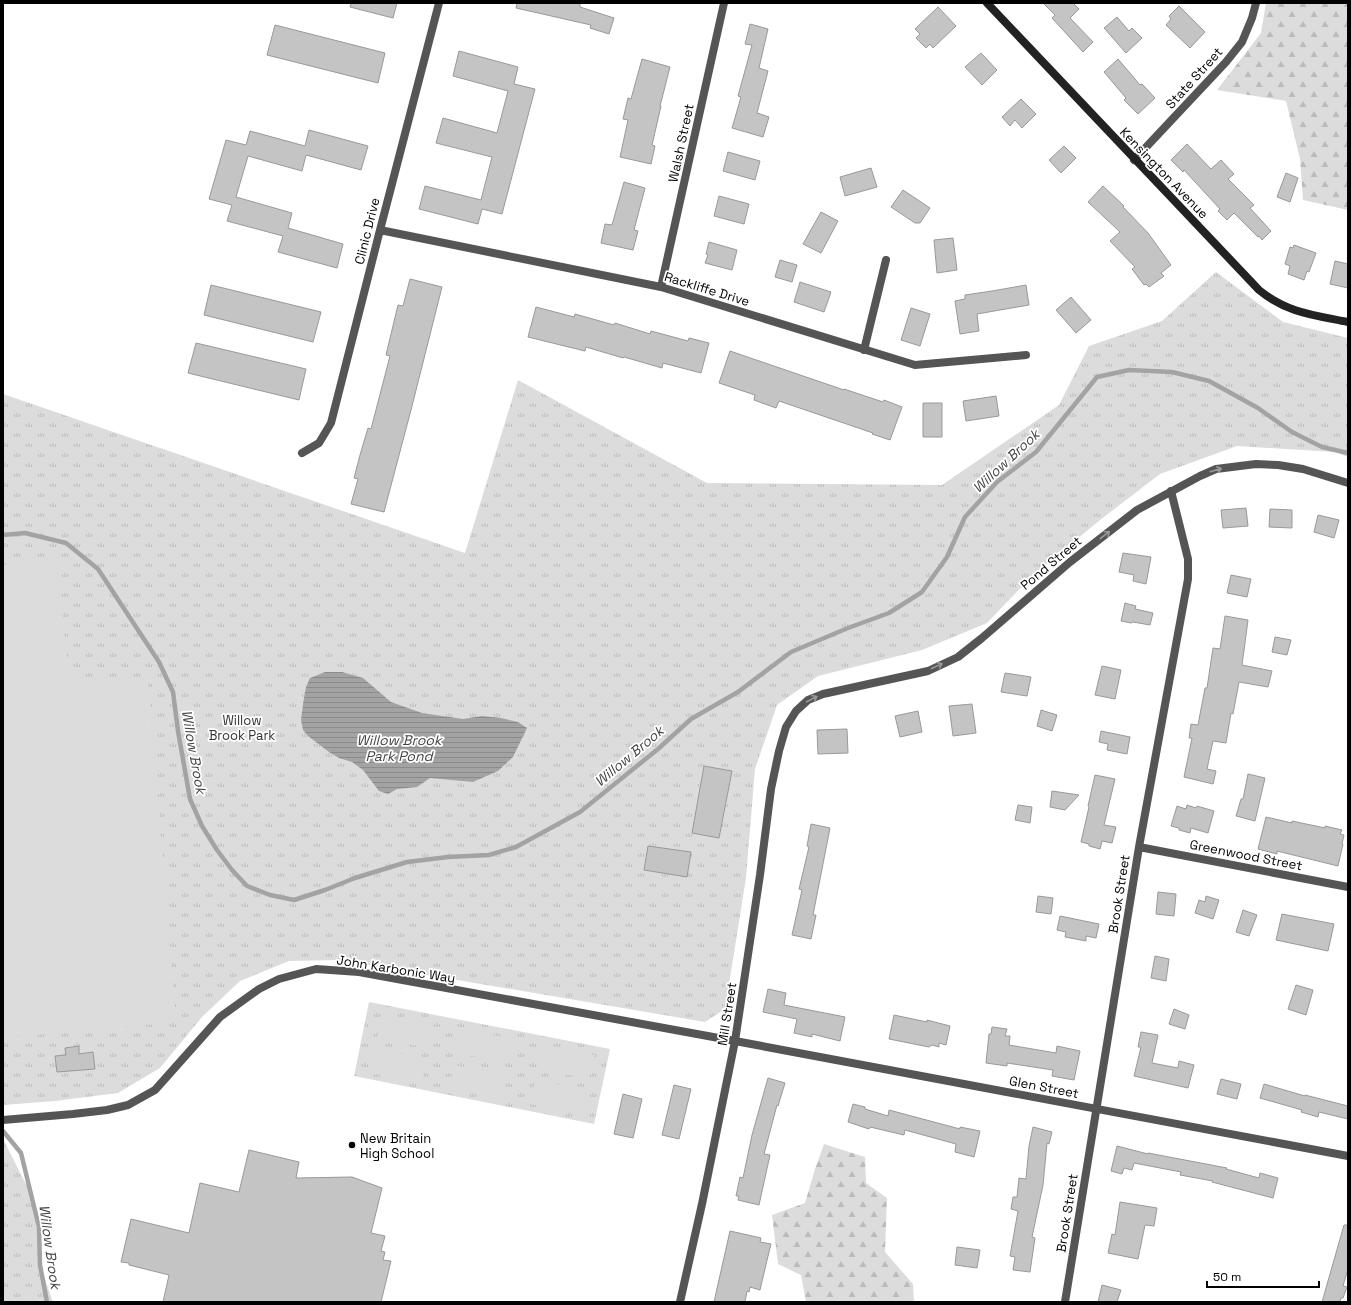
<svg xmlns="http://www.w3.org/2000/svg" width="1351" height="1305" viewBox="0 0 1351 1305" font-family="'Space Grotesk',sans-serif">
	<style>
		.grass { fill: url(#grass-tufts) }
		.forest { fill: url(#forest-firs) }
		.pitch { fill: #dcdcdc }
		.water { fill: url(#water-rules) }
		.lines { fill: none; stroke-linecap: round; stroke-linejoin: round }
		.stream { stroke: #a3a3a3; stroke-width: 4.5 }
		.building { fill: #c4c4c4; stroke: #999 }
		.minor { stroke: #555; stroke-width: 8 }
		.tertiary { stroke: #555; stroke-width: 8 }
		.secondary { stroke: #222; stroke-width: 8 }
		.oneway { stroke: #999 }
		.poi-dot { fill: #000; stroke: #fff; stroke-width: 1.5 }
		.labels { text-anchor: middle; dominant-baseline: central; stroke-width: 3.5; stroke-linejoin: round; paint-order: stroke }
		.street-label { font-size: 13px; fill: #000; stroke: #fff }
		.park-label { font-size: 13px; fill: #333; stroke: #fff }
		.poi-label { font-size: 13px; fill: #000; stroke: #fff; text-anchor: start }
		.water-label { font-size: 14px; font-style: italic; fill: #444; stroke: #fff }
	</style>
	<defs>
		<pattern id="grass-tufts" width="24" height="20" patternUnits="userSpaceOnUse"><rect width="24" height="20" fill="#dcdcdc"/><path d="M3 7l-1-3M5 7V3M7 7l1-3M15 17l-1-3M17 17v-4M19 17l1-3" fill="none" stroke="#bbb"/></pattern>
		<pattern id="forest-firs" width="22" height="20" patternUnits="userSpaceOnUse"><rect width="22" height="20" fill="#dcdcdc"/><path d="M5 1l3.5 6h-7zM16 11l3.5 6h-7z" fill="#bbb"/></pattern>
		<pattern id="water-rules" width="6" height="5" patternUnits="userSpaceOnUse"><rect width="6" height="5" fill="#a3a3a3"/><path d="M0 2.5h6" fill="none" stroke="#8b8b8b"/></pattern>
	</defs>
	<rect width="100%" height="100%" fill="#fff"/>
	<path class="grass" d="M1216,272L1283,322L1348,338V457L1335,452L1237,446L1160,474L1100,520L1032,576L987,623L922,650L818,676L777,705L755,769L746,878L725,1009L705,1022L340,960L289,961L240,981L202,1017L160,1068L118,1093L55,1101L3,1105V394L465,553L518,380L707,483L942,485L1059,405L1089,346L1162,321Z
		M369,1002L610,1049L594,1124L354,1076Z
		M3,1139L34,1200L41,1237L40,1265L53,1302H3Z"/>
	<path class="forest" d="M1266,3H1348V210L1303,200L1300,159L1286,101L1217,90L1261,33Z
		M824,1144L865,1157L866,1183L887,1198L885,1252L913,1284L914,1302H806L801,1275L778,1264L772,1215L805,1203L815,1169Z"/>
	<path class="pitch" d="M56,559L70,683L148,679L176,1022L3,1038V565Z
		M381,1014L434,1024L429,1048L377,1038Z
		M461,1029L513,1039L509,1063L456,1053Z
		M542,1045L594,1055L589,1079L537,1069Z
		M374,1049L426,1058L422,1082L369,1073Z
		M454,1065L506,1075L502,1099L449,1089Z
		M535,1080L587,1090L583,1114L530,1104Z"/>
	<path class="water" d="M325,672H342L363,678L391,702L422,713L463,719L482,716L501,718L518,722L527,728L513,757L498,771L473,782L430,778L417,787L397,789L388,794L379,791L363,770L352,762L339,758L329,752L308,736L303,730L301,720L303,704L306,687L310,678Z"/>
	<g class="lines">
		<path class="stream" d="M3,535L25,533L66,543L98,569L159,662L173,692L178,731L190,799L202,826L217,850L232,870L247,886L270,895L294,900L325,890L355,878L407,862L448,857L489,855L516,847L580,812L658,749L691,719L738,692L791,652L848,628L889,613L922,592L947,557L965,517L997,482L1036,452L1097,377L1129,370L1172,372L1209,381L1258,408L1292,432L1322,447L1348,453
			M3,1131L21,1153L39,1227L40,1265L47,1302"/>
	</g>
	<path class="building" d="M351,3H397L393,18L350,7Z
		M517,3H580V7L614,18L609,34L590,28L591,25L516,8Z
		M1043,3H1073L1079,9L1070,18L1093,42L1083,52L1052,18L1055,15Z
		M1179,6L1205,32L1190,48L1166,25L1171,19L1169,16Z
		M938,7L956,26L933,48L930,44L926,48L916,38L920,34L915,29Z
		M1117,17L1129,31L1132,28L1142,38L1126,53L1104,28Z
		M750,24L768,29L759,68L768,71L757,113L769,117L763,137L732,128L741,97L738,96L752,45L745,44Z
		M275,25L385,53L378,83L267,55Z
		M459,51L518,67L514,84L535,89L502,214L482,209L478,224L419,209L425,186L481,200L492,157L436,143L443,118L497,133L508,91L453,76Z
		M981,53L997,70L982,85L965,67Z
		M642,59L670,67L660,106H661L652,145L655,146L651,164L620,157L628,120L623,119L628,98L631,99Z
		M1118,59L1140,85L1142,84L1155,98L1138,114L1124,100L1126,98L1104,72Z
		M1021,99L1036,114L1022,128L1015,120L1010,126L1002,117Z
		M309,130L368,146L361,170L306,155L302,171L248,156L236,197L292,213L288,228L343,244L337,268L278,252L283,236L227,221L232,205L209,199L226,140L246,145L250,131L305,146Z
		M1187,144L1211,169L1221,160L1234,174L1228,179L1254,205L1250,208L1271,231L1262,240L1259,236L1258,237L1234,213L1227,220L1218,211L1220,209L1184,170L1183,172L1171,160Z
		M1064,146L1076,158L1061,173L1049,160Z
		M728,152L760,161L755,180L723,171Z
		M871,168L877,187L845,196L840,177Z
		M1286,173L1298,178L1290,202L1277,197Z
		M624,182L645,188L634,230L638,231L633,250L601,243L605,224L612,225Z
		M1103,186L1124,206L1123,207L1148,233L1171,265L1161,273L1164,276L1149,287L1146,284L1144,285L1132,269L1135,267L1110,241L1120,232L1088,202Z
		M903,190L930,208L920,223H915L891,207Z
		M719,196L749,204L744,224L714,216Z
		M821,212L838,221L821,253L803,244Z
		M953,238L957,270L937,273L934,240Z
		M709,242L737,250L732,270L705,263L708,255L706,254Z
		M1294,245L1316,253L1309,272L1307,271L1304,280L1288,274L1290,266L1285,264L1290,247L1293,248Z
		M780,260L797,265L792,282L775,277Z
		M1335,261L1348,264V288L1330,284Z
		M410,279L442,287L411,410L384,512L351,504L358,479L354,478L360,455L368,428L371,429L390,356L386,355L398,305L403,306Z
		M800,282L831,292L824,312L794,302Z
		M211,285L321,312L313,342L204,315Z
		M1026,285L1029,305L977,314L979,331L960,334L955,301L965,299V295L992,291Z
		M1071,297L1091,320L1076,333L1056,310Z
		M536,307L574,317L575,314L614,325L615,323L650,334L651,331L688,341L689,338L709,343L701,373L663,363L662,368L624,357L623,358L586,347L585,351L528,337Z
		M911,308L930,314L920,346L901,340Z
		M196,343L306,369L299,400L188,373Z
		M730,351L844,390V389L883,402L884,400L902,407L890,440L872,434L873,433L779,401L776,408L754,400L755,395L719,383Z
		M996,396L999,416L966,421L963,401Z
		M923,403H942V437H923Z
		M1246,508L1248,526L1223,528L1221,510Z
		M1270,509L1292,510V528L1269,527Z
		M1318,515L1339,520L1334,538L1314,532Z
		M1123,553L1151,557L1146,584L1133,581L1134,575L1119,572Z
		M1231,575L1251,579L1247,597L1227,593Z
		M1125,603L1136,606L1135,609L1153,613L1150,625L1133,622L1131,623L1121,621Z
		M1225,616L1248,620L1242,665L1272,671L1268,687L1239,682L1233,714L1231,713L1226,743L1213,741L1207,769L1216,771L1213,784L1184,777L1192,738H1189L1191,724L1198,725L1205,688H1207L1213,648L1220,649Z
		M1275,637L1291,640L1287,655L1272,652Z
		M1102,666L1121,670L1115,699L1095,695Z
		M1005,673L1031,677L1027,696L1001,692Z
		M972,704L976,733L953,736L949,706Z
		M1041,710L1057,715L1052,731L1037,726Z
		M918,711L922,732L900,737L895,716Z
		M847,729L848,753L818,754L817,730Z
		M1101,731L1130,737L1127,754L1107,750L1108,744L1099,742Z
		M704,766L732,771L719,838L692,833Z
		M1248,774L1265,778L1255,821L1236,816L1241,799H1243Z
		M1095,775L1115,779L1104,825L1116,827L1112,843L1102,841L1100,849L1089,846V844L1081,842L1089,807L1088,806Z
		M1052,791L1079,795L1065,810L1050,807Z
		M1018,805L1032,807L1030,823L1015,820Z
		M1187,805L1196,808L1197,806L1214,811L1208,833L1191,828L1190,833L1179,830V828L1171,826L1177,806L1186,809Z
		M1266,817L1292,823V821L1325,828V826L1342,830L1340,834L1344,835L1342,844H1343L1338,866L1277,851V854L1258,849Z
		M811,824L830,828L813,915H816L811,939L792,935L802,890L799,889L809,847L807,846Z
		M648,846L691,852L687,877L644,870Z
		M1158,892L1176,894L1174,916L1156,914Z
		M1038,896L1053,898L1051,914L1036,912Z
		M1206,896L1219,900L1213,919L1195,913L1199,900L1205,902Z
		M1243,910L1257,915L1249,936L1236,932Z
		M1282,914L1334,924L1328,951L1276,940Z
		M1060,916L1099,924L1096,938L1086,936V941L1065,937L1066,932L1057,930Z
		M1155,956L1169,959L1166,981L1151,978Z
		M1296,985L1313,990L1306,1015L1288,1009Z
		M768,989L786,993L784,1005L845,1017L840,1041L812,1034V1037L794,1033L797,1019L763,1012Z
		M1174,1009L1189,1015L1185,1029L1169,1024Z
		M894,1015L927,1022V1020L950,1026L946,1045L939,1043V1047L932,1045L929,1047L889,1039Z
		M992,1027L1007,1029L1005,1036H1010L1009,1045L1056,1053L1057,1046L1080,1051L1074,1080L1052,1076L1053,1070L1007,1063V1066L986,1063L989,1034H991Z
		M1141,1032L1158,1035L1152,1063L1178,1068L1179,1061L1194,1065L1188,1088L1134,1076L1141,1047H1138Z
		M79,1046V1054L93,1052L95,1069L57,1072L55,1056L66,1055L65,1048Z
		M768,1078L785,1083L778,1106L777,1105L764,1154L770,1155L759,1205L738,1200L739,1196H736L740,1177L743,1178L752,1135Z
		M1221,1079L1241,1084L1237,1099L1217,1094Z
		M1264,1084L1305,1096V1095L1348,1106V1119L1319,1112L1318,1117L1301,1112L1302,1110L1260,1098Z
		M674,1085L691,1089L679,1139L662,1135Z
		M623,1094L642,1099L633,1138L614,1134Z
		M853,1104L865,1107V1109L888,1116L889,1110L960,1129V1127L980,1131L974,1157L955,1152L956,1144L905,1130L904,1135L870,1127L869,1129L848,1122Z
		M1033,1127L1052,1132L1049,1144L1047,1143L1043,1185L1032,1237L1035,1238L1030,1272L1013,1270L1015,1257L1010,1256L1018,1211L1011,1209L1013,1197H1017L1019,1178L1026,1179L1029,1146Z
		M1117,1146L1148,1154V1153L1227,1168L1226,1169L1259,1178L1260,1173L1278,1178L1273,1198L1212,1182L1213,1181L1180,1175L1181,1172L1134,1163L1132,1170L1124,1168L1122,1174L1111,1171Z
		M249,1150L299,1162L296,1178L352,1177L382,1188L371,1233L385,1236L381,1251L385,1252L383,1260L391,1261L381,1302H163L169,1275L129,1265V1263L121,1262L131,1219L189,1233L200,1183L239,1192Z
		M1120,1202L1157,1208L1154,1226L1145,1225L1138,1259L1108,1253L1112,1234L1115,1235Z
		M1344,1225H1348V1269L1343,1286L1347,1287L1343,1298H1341L1340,1302H1322Z
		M730,1231L761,1238L760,1242L771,1244L768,1256L760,1290L750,1287L749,1292L747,1291L745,1302H714Z
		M957,1247L980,1250L977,1268L955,1265Z
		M1102,1285L1121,1290L1117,1302H1098Z"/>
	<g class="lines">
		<path class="minor" d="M1134,160L1226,62L1242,42L1252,18L1256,3
			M380,230L661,287L915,365L1026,355
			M661,287L724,3
			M864,350L886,260
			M302,453L319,443L331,423L380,230L439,3
			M1139,847L1348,887
			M3,1120L73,1114L107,1110L128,1105L155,1090L220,1017L259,989L279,979L316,969L359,972L735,1041L760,875L771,789L779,751L786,727L796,711L808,700L823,694L928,671L958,657L982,638L1070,562L1137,510L1200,476L1216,469L1256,464L1278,465L1303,469L1348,483
			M1065,1302L1139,847L1188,579V559L1171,491"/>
		<path class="tertiary" d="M680,1302L702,1204L735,1041L1348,1156"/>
		<path class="secondary" d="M987,3L1259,290C1287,313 1314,315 1348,322"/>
	</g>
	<defs><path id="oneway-shaft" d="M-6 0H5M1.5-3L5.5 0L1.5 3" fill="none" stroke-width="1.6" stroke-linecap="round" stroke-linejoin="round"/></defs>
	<g class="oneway">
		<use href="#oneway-shaft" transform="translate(1216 470) rotate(-16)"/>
		<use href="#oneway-shaft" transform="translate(1105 535) rotate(-38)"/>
		<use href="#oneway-shaft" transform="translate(937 666) rotate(-25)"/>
		<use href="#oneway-shaft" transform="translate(812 699) rotate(-28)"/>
	</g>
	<circle class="poi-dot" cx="352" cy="1145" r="4"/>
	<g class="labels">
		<g class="street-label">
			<text transform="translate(1194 78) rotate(-48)">State Street</text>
			<text transform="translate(681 143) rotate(-78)">Walsh Street</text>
			<text transform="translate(1164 173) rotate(46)">Kensington Avenue</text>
			<text transform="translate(367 231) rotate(-76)">Clinic Drive</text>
			<text transform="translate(707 289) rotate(17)">Rackliffe Drive</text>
			<text transform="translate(1051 563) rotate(-40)">Pond Street</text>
			<text transform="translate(1246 855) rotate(11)">Greenwood Street</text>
			<text transform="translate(1119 894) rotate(-81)">Brook Street</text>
			<text transform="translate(396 969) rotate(9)">John Karbonic Way</text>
			<text transform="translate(727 1014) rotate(-81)">Mill Street</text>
			<text transform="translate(1044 1087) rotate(11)">Glen Street</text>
			<text transform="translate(1067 1213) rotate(-81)">Brook Street</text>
		</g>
		<g class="park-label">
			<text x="242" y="720">Willow<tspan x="242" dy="15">Brook Park</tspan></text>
		</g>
		<g class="poi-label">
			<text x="360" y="1138">New Britain<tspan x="360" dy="15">High School</tspan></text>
		</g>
		<g class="water-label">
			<text transform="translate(1006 461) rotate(-43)">Willow Brook</text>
			<text x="399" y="740">Willow Brook<tspan x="399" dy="16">Park Pond</tspan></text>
			<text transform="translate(194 752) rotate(80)">Willow Brook</text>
			<text transform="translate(629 756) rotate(-40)">Willow Brook</text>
			<text transform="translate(50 1247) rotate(82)">Willow Brook</text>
		</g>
	</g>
	<rect width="1351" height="1305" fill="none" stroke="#000000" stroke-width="8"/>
	<path d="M1207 1281v6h112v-6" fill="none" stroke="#000000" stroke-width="2"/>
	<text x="1213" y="1281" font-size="12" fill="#000000" stroke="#ffffff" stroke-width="3" paint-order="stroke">50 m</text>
</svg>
